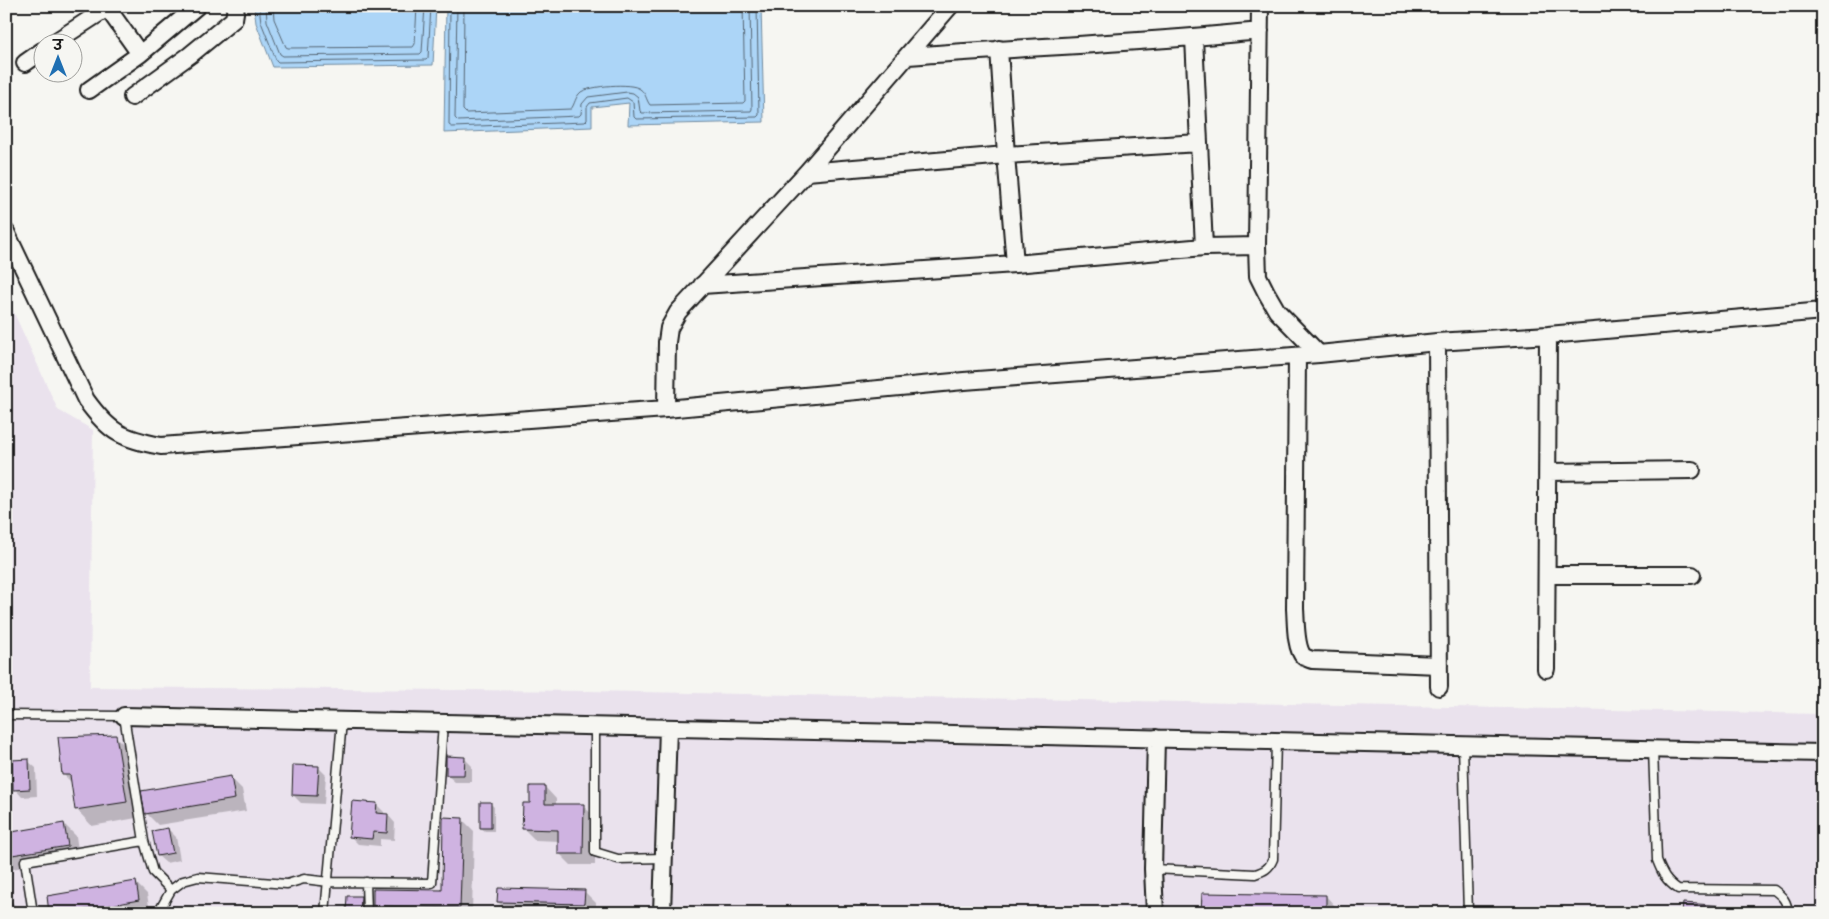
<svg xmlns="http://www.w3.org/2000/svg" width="1829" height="919" viewBox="0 0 1829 919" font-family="Itim,'Playpen Sans Deva',sans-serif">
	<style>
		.built { fill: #eae2ed }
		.water { fill: #acd5f7; stroke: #728b9f }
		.shadow { fill: #0003 }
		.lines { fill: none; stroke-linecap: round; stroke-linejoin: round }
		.shore { stroke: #566674; stroke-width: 1 }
		.building { fill: #cfb3e1; stroke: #1c1c1c }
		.service-casing { stroke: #1c1c1c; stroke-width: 11 }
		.minor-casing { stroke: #1c1c1c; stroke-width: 20 }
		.service { stroke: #f6f6f2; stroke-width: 8 }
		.minor { stroke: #f6f6f2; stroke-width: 16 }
	</style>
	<rect width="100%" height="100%" fill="#f6f6f2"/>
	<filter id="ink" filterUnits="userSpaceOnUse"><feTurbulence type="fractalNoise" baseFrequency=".02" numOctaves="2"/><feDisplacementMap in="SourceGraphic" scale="10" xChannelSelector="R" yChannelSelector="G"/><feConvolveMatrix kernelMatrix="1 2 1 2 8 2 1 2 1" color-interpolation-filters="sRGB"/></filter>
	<g filter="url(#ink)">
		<path class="built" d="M6,295L58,410L93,430L90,687L588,691L1823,714V913H6Z"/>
		<path class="water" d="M254,6H436L433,65L273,67L256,23Z
			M446,6H761L764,122L628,125L629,103L592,107V127L444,133Z"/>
		<path class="shadow" d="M115,736L131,752L142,817L92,826L77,810L73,784L63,774Z
			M464,758L472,766V782H455L447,775Z
			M28,761L36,768L37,796L22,797L15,789Z
			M318,767L326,775L324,804L301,803L293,795Z
			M230,777L242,789L246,811L158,825L147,814Z
			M545,787L556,799V805L583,806L595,817V865H571L559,853V841L535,840L524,829L532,805Z
			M376,804L384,812V815H388L395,823L394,840L380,839V846L358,844L351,837Z
			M491,804L494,807V831H485L481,828Z
			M462,819L474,831L472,913H381L374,906L443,892Z
			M64,824L76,836L79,857L6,870V834Z
			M168,829L176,837L180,860L166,863L158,856Z
			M135,882L147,894L150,912L51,913Z
			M584,891L596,903V913H510L498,902Z
			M1326,896L1341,913H1203Z
			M360,898L368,905V913H348Z
			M11,901L22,913H6Z"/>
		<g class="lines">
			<path class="shore" d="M259,6L261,22L276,60L278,62L426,60L428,58L431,6
				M266,6L267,21L280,54L283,56L420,54L422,52L425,6
				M273,6L274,19L286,47L288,48L413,47L415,44L417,6
				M450,6L449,125L452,127L585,122L587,120V107L590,103L627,98L633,102L634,117L636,119L757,117L759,115L757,6
				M457,6L455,118L458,121L579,116L581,114L582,104L588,97L627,92L633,93L638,97L640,111L642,113L751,111L752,109L750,6
				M464,6L463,110L466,113L571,109C575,104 575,97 581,92C590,86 631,82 640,89C646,93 646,100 650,105L743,103L745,101L743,6"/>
		</g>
		<path class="building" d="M116,735L127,802L75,810L70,775H62L58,737Z
			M446,756L465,757L464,775H446Z
			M29,759L30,789L13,790L12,760Z
			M293,765L319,766L317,796L292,795Z
			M231,776L235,799L145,814L141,791Z
			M530,786H545V804H584L583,854H558V830L522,829L523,803H530Z
			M352,801L377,803L376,813L388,814L387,833L373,832L372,839L349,837Z
			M480,802H491V828H480Z
			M443,817L463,818L460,908L373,906V889L442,890Z
			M64,823L68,846L6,856V833Z
			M168,828L173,853L157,856L152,831Z
			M136,881L139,900L67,913H49L47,896Z
			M498,888L585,890L584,904L497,902Z
			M1202,893L1326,895V913H1201Z
			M347,896H361L360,913H346Z
			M6,900H11L13,913H6Z
			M1683,903L1755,908L1754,913H1682Z"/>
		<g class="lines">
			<g class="service-casing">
				<path id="service" d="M6,715L124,716L144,841L153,872L171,890
					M595,726V852L618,859L664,858
					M1463,745L1468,913
					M1653,749L1657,860C1662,873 1666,881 1678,889L1774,890C1783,897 1787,901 1788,913
					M1153,869L1255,874C1264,871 1269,869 1273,859L1276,741
					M366,882L367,913
					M33,913L25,861L144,841
					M158,913L171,890L183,881L198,877L287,884L304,879L329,882L432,883L443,723
					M325,913L342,721"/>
			</g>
			<g class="minor-casing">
				<path id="minor" d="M106,6L140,54
					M1260,6L1257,246L1258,276L1266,292L1277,311L1319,354
					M1194,38L1204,247
					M55,42L107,8
					M999,49L1006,155L1015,264
					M908,56C1025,47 1143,43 1260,31
					M25,63L42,51
					M89,90L140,54L197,6
					M132,97L190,55L234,19L236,6
					M807,172L1006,155L1199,143
					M6,232L86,400C110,433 121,438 161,446L666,409L964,381L1319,354L1437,342L1548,335L1823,311
					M702,285L1015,264L1204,247L1257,246
					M1437,342L1439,687
					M1297,356L1295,609C1296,621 1295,648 1304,657C1305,657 1311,660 1312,660L1439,665
					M666,409L667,342L669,328L678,312L807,172L950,6
					M1548,472L1692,470
					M1547,575H1692
					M1546,669L1548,335
					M124,716L1823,753
					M662,913L668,728
					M1155,913L1153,869L1156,738"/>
			</g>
			<use href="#service" class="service"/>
			<use href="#minor" class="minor"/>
		</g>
	</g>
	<rect width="1829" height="919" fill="none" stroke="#f6f6f2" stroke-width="25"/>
	<rect x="12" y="12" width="1804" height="894" fill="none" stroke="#1c1c1c" stroke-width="2" filter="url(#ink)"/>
	<g transform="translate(58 58)"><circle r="24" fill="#f6f6f2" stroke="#9f9f9c"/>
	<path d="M0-4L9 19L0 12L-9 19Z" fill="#1f6fb2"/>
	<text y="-8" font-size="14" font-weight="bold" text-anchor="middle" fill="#1c1c1c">उ</text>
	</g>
</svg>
